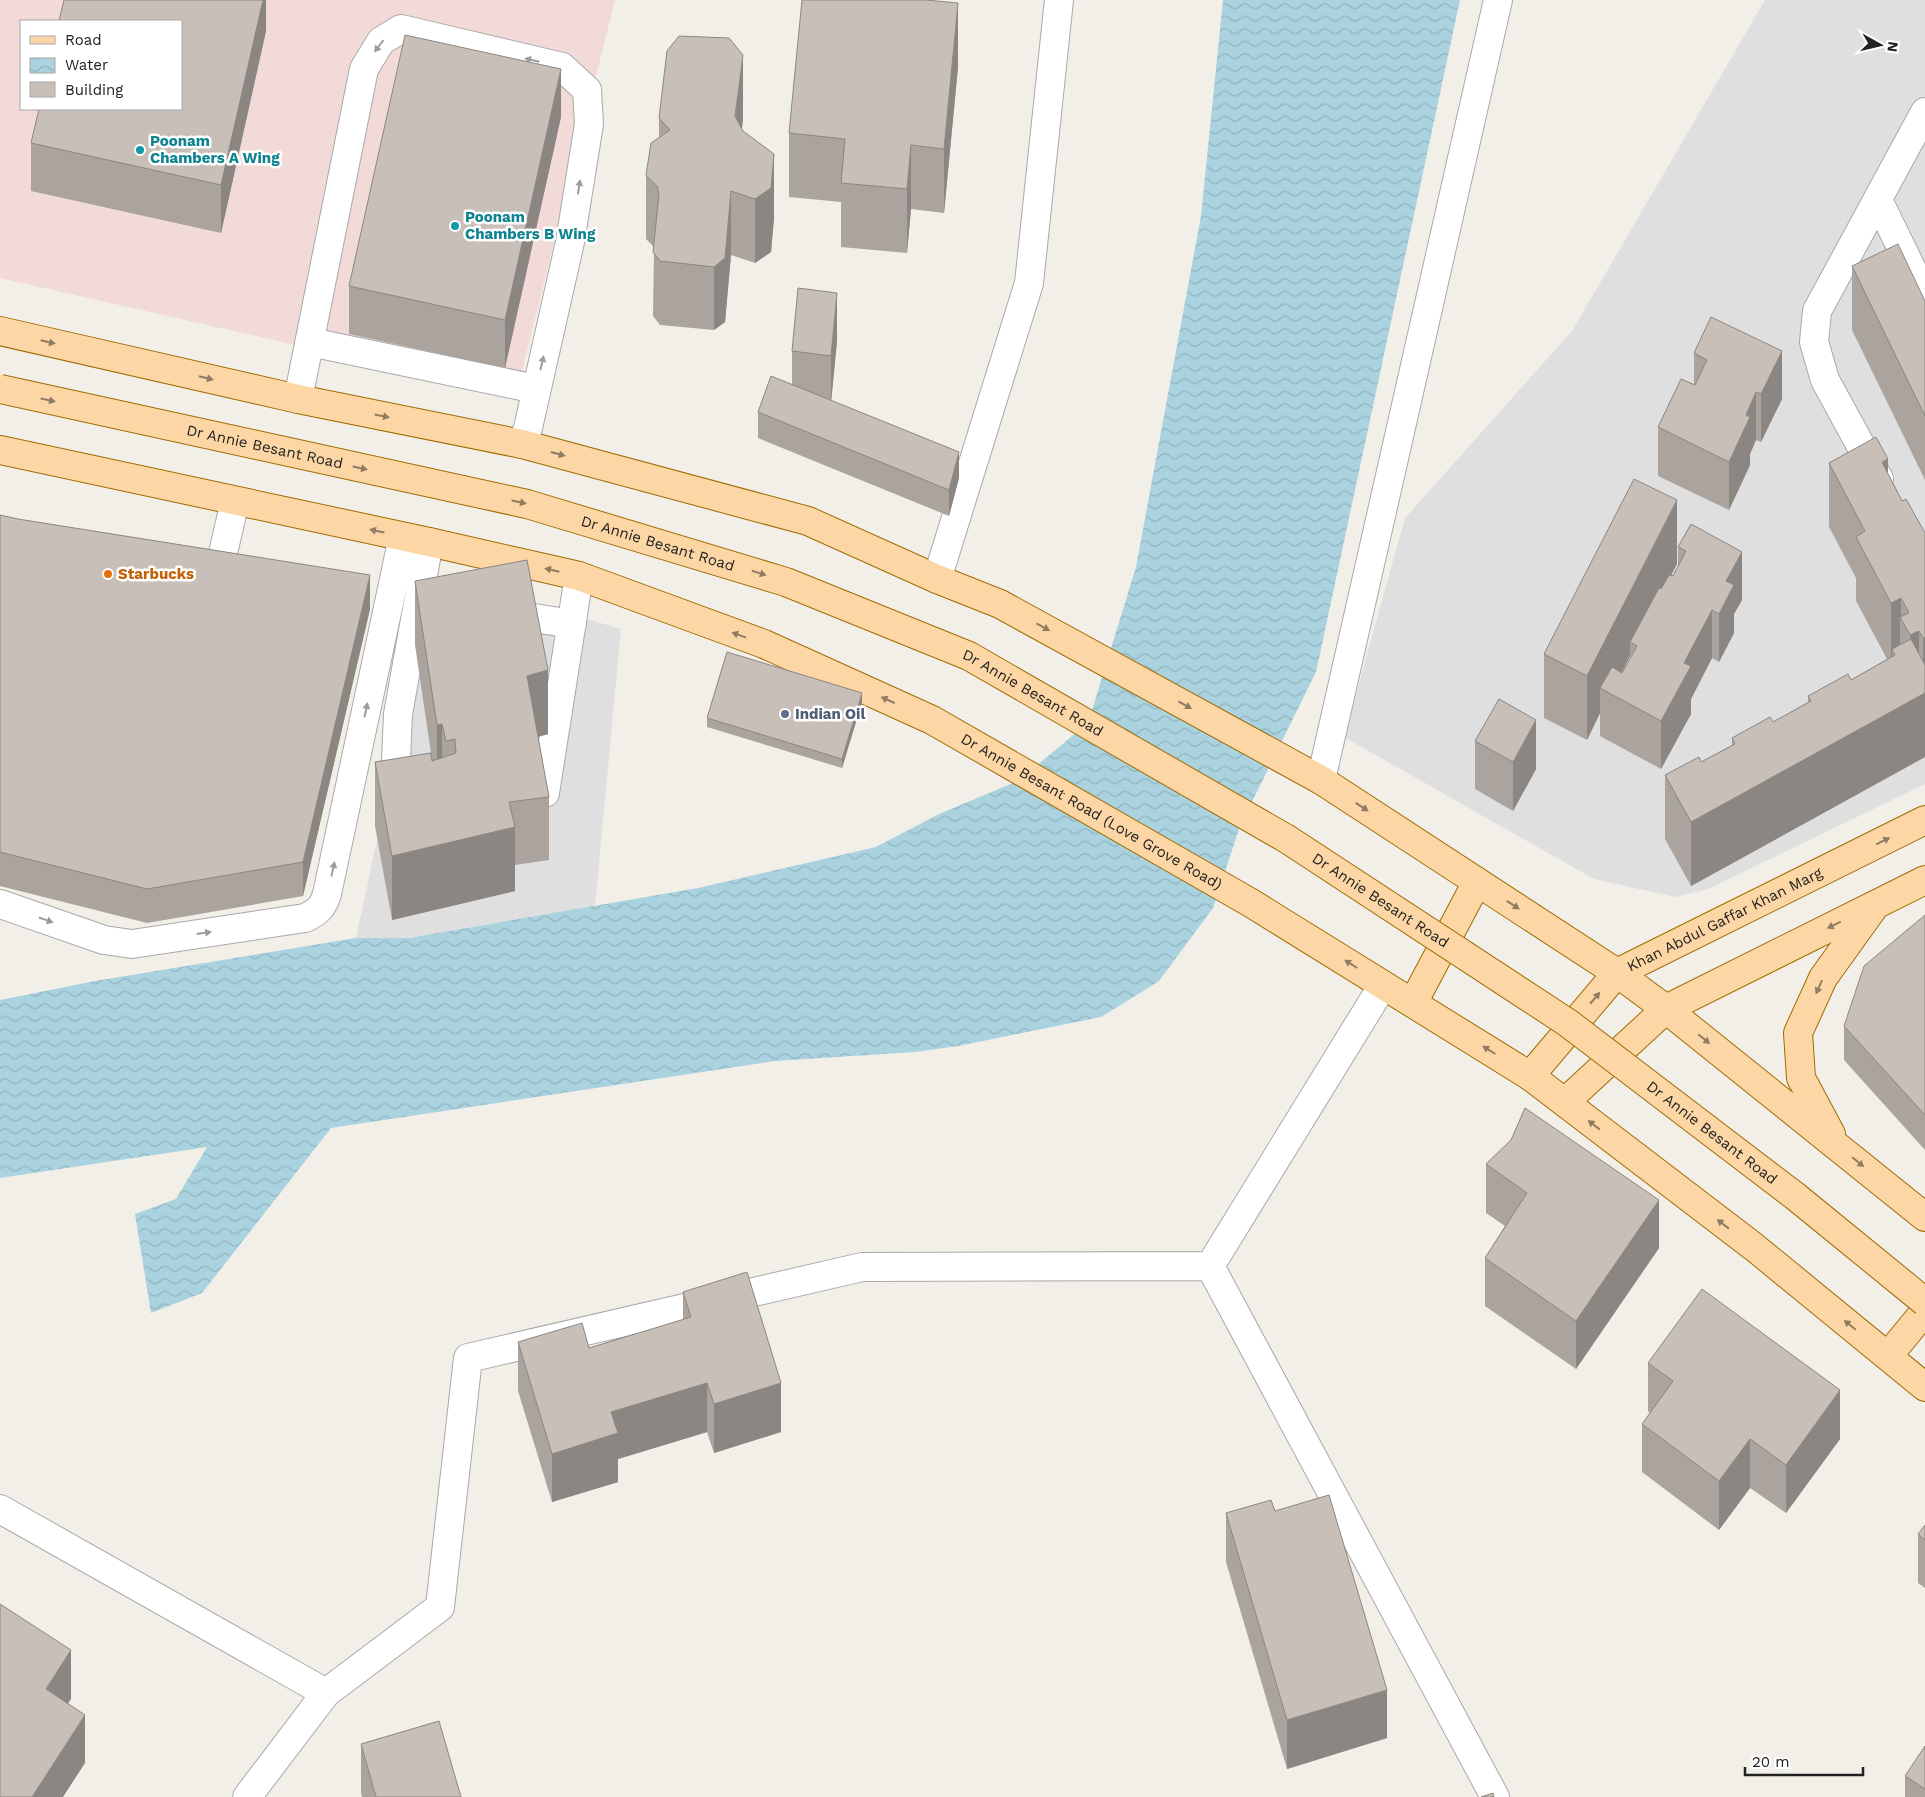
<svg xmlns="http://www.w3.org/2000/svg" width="1925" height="1797" viewBox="0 0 1925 1797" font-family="'Work Sans',sans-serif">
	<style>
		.residential { fill: #e0dfdf }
		.commercial { fill: #f2dad9; fill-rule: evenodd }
		.water { fill: url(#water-waves) }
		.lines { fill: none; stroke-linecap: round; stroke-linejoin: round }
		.minor-casing { stroke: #a9a9a9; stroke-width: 30 }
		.major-casing { stroke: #a06b00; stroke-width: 30 }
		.minor { stroke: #fff; stroke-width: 28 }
		.major { stroke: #fcd6a4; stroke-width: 28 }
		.major-bridge-casing { stroke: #a06b00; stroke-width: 30; stroke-linecap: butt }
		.major-bridge { stroke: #fcd6a4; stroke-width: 28 }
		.wall { fill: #aba49e; fill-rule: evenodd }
		.shaded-wall { fill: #8b8681 }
		.building { fill: #c7bfb8; stroke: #8b8681 }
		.oneway { fill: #9c9c9c }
		.oneway2 { fill: #8f7c63 }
		.culture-dot { fill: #0f9aa8; stroke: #fff; stroke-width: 2 }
		.food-dot { fill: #e8710a; stroke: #fff; stroke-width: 2 }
		.service-dot { fill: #5c6f8a; stroke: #fff; stroke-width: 2 }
		.labels { text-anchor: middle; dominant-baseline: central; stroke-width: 5; stroke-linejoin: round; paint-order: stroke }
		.culture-label { font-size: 15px; font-weight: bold; fill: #0d838f; stroke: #fff; text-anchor: start }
		.street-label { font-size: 15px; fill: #222; stroke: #fff }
		.food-label { font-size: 15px; font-weight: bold; fill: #c56008; stroke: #fff; text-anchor: start }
		.service-label { font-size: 15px; font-weight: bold; fill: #4e5e75; stroke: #fff; text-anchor: start }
	</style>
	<defs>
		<pattern id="water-waves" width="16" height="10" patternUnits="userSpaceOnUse" patternTransform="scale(1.25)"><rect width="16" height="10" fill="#aad3df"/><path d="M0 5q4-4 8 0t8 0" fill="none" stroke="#92b5bf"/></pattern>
	</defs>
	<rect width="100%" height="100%" fill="#f2efe9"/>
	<path class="residential" d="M1765,0H1925V784L1708,889L1675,897L1594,879L1344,737L1405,518L1572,331Z
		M434,574L621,629L595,906L409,938H356Z"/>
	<path class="commercial" d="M0,0H615L516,395L0,278ZM21,21H181V109H21Z"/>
	<path class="water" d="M1223,0H1460L1316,672L1240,826L1213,908L1159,981L1101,1017L958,1046L915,1052L775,1061L331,1128L202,1293L151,1313L135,1214L176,1199L207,1147L0,1178V1000L95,981L356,938H409L698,888L876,847L939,814L1018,781L1088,723L1136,567L1201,216Z"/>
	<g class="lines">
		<g class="minor-casing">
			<path id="minor" d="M1878,200L1925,296
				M310,342L536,389
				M298,399L364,69L381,41L401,29L562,67L587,90L589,124L570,242L528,428L522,444
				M1879,479L1825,380L1814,342L1817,311L1925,112
				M221,562L235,501
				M937,579L1029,283L1059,0
				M502,613L572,624
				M1321,780L1498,0
				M395,783L398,714L429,542
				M545,793L579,576
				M0,904L104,940L132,944L305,918C318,912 323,907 327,894L403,537
				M1210,1266L1495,1797
				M0,1509L326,1693L440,1607L468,1358L862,1267L1210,1266L1383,985
				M247,1797L326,1693"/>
		</g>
		<g class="major-casing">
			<g id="major">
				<path d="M0,331L298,399L522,444L808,521L937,579L1000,604L1321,780L1617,973L1666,1009L1925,1217"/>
				<path id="s1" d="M0,450L429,542L579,576L764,644L932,720L1251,903L1530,1076L1754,1247L1925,1387"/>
				<path d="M1413,1003L1477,882"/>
				<path id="s2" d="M1530,1076L1617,973L1925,820"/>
				<path d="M1565,1102L1666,1009L1925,880"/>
				<path d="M1831,1134L1801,1078L1798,1033L1823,978L1874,907"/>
				<path d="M1888,1356L1925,1311"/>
			</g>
		</g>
		<use href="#minor" class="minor"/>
		<use href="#major" class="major"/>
		<g class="major-bridge-casing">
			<g id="major-bridge">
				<path id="s3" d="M0,389L527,504L786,582L969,656L1287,839L1568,1023L1795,1196L1925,1302"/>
			</g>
		</g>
		<use href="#major-bridge" class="major-bridge"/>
	</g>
	<path class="wall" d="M266,0V31L221,233L31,191V143Z
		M958,67L944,213L911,209L907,253L841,247V202L789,197V133Z
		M561,117L505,368L349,334V286Z
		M659,118L743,119L742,129L774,218L771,252L755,263L731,255L725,322L714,330L660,325L653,316L654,247L646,239V175L659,137Z
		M1852,266L1925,301V480L1852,330Z
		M1711,317L1782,399L1761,442L1756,440L1750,454V465L1729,510L1658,476V427L1694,385V353Z
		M837,341L831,400L959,478L949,516L758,438V412L792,384V351Z
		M1829,463L1888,474L1902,501L1925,533V757L1691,886L1665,839V775L1701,762L1732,745V738L1773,722L1808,702V696L1851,680L1887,659L1856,601V578L1829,527Z
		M0,515L370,609L303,896L147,923L0,886Z
		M1691,524L1742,600L1734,614V633L1719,662L1712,658L1691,699V714L1661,769L1600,736V713L1587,740L1544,718V654L1677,564L1671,575L1673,576L1678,566V547ZM1630,656V659L1622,673H1621Z
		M415,581L548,734L538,737L549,797V860L515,865V891L392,920L375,826V762L432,760L415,645Z
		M862,702L842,768L707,727V718Z
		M1475,741L1536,769L1513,811L1475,789Z
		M1925,915V1150L1844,1060V1026Z
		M1486,1164L1659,1248L1576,1369L1485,1306V1258L1505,1226L1486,1213Z
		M683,1292L781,1432L714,1453L707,1432L618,1459V1482L552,1502L518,1391V1342L589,1348L683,1320Z
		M1648,1363L1840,1439L1786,1513L1750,1488L1719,1530L1642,1472V1424L1650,1413L1648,1411Z
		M1275,1511L1387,1738L1287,1769L1226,1562V1513Z
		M1925,1525V1588L1918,1583V1534Z
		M361,1744L461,1797H362L361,1792Z
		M1925,1746V1797H1905V1776Z"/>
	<path class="shaded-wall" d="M263,0H266V31L221,233V185Z
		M958,3V67L944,213V149Z
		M743,55V119L735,180V116Z
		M561,69V117L505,368V320Z
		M911,145V209L907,253V189Z
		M774,154V218L771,252L755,263V199Z
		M731,191V255L725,322L714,330V267Z
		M837,293V341L831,404V356Z
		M1782,351V399L1761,442V394Z
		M1756,392V440L1750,454V465L1729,510V462L1746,415Z
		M959,452V478L949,516V490Z
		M1888,459V523L1882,462Z
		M1677,500V564L1635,645L1630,642V656L1611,694L1600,688V713L1587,740V676Z
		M1742,552V600L1734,614V633L1719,662V614L1726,581Z
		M370,575V609L303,896V862Z
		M1901,598V620L1900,617V663L1892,649V666L1891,667V603Z
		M1712,610V658L1691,699V714L1661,769V721L1684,663Z
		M1919,631V694L1910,699V635Z
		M1925,637V757L1691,886V822L1923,694V638Z
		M548,670V734L527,740V676Z
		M862,693V702L842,768V759Z
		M1536,720V769L1513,811V762Z
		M442,724V788L437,789V725Z
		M515,827V891L392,920V856Z
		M1659,1200V1248L1576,1369V1321Z
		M707,1383V1432L618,1459V1482L552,1502V1454L611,1412Z
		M781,1383V1432L714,1453V1404Z
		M1840,1390V1439L1786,1513V1465Z
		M1750,1439V1488L1719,1530V1481Z
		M71,1650V1699L46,1737V1689Z
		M1387,1690V1738L1287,1769V1720Z
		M85,1715V1763L63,1797H32Z"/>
	<path class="building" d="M64,0H263L221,185L31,143L39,109H181V21H59Z
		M802,0H926L958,3L944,149L911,145L907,189L841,183L845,139L789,133Z
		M405,35L561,69L505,320L349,286Z
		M679,36L729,38L743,55L735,116L743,131L774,154L771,188L755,199L731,191L725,258L714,267L660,261L653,252L659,194L657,186L646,175L651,143L670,130L659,118L667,51Z
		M1898,244L1925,301V416L1852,266Z
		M798,288L837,293L831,356L792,351Z
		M1711,317L1782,351L1761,394L1756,392L1746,415L1750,417L1729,462L1658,427L1681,379L1695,385L1707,360L1694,353Z
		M771,376L959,452L949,490L758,412Z
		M1876,437L1888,459L1882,462L1902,501L1906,499L1925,533V637L1923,638L1919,631L1910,635L1900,617L1909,613L1901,598L1891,603L1856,537L1865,531L1829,463Z
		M1634,479L1677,500L1587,676L1544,654Z
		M0,515L18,519L370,575L303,862L147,889L0,852Z
		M1691,524L1742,552L1726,581L1734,585L1719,614L1712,610L1684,663L1691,666L1661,721L1600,688L1612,667L1622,673L1637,646L1630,642L1659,588L1661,589L1669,575L1673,576L1686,551L1678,547Z
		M527,560L548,670L527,676L549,797L509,802L515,827L392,856L375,762L431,753L432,761L456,753L455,739L446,741L442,724L437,725L415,581Z
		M1911,639L1925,665V693L1691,822L1665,775L1699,757L1701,762L1735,744L1732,738L1770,717L1773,722L1811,701L1808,696L1848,674L1851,680L1895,655L1892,649Z
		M727,652L862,693L842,759L707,718Z
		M1499,699L1536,720L1513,762L1475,741Z
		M1925,915V1115L1844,1026L1864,966Z
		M1525,1108L1659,1200L1576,1321L1485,1258L1527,1193L1486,1164L1511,1140Z
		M747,1272L781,1383L714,1404L707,1383L611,1412L618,1433L552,1454L518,1342L582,1323L589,1348L691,1317L683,1292Z
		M1702,1289L1840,1390L1786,1465L1750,1439L1719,1481L1642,1424L1673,1381L1648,1363Z
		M1329,1495L1387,1690L1287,1720L1226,1513L1271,1500L1275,1511Z
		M1925,1525V1540L1918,1534Z
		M0,1604L71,1650L46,1689L85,1715L32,1797H0Z
		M439,1721L461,1797H376L361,1744Z
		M1925,1746V1789L1905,1776Z
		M1493,1793L1494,1797H1481Z"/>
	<defs><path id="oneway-solid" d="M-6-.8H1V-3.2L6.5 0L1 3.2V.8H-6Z" transform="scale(1.25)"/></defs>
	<g class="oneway">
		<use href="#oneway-solid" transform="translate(379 46) rotate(127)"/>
		<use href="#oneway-solid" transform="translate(532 60) rotate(-167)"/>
		<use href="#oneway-solid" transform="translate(579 187) rotate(-81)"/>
		<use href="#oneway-solid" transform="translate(542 363) rotate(-77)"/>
		<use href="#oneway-solid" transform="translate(366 710) rotate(-78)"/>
		<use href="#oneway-solid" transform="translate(333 869) rotate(-78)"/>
		<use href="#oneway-solid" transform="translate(46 920) rotate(19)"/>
		<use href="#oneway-solid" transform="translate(204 933) rotate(-8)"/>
	</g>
	<g class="oneway2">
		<use href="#oneway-solid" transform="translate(48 342) rotate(13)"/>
		<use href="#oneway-solid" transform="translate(206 378) rotate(13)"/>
		<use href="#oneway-solid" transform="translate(48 400) rotate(12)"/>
		<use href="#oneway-solid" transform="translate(382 416) rotate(11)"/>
		<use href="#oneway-solid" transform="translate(558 454) rotate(15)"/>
		<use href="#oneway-solid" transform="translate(360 468) rotate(12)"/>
		<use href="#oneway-solid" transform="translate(519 502) rotate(12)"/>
		<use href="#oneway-solid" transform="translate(377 531) rotate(-168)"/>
		<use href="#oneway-solid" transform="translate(552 570) rotate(-167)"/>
		<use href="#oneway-solid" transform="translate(759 573) rotate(17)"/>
		<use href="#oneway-solid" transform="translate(1043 627) rotate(29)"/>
		<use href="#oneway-solid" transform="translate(739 635) rotate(-160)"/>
		<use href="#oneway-solid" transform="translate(888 700) rotate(-156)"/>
		<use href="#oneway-solid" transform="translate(1185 705) rotate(29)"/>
		<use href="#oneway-solid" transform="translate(1362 807) rotate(33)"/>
		<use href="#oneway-solid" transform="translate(1883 841) rotate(-26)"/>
		<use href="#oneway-solid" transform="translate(1513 905) rotate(33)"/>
		<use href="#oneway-solid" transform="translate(1834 925) rotate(154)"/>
		<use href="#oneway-solid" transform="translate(1351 964) rotate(-148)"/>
		<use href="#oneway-solid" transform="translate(1819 987) rotate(114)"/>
		<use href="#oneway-solid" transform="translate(1595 998) rotate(-50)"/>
		<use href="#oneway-solid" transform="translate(1704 1039) rotate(39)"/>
		<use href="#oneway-solid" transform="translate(1489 1050) rotate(-148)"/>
		<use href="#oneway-solid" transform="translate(1594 1125) rotate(-142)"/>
		<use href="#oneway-solid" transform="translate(1858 1162) rotate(39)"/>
		<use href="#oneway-solid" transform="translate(1723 1224) rotate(-142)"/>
		<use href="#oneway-solid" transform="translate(1850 1325) rotate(-141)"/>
	</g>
	<g class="culture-dot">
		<circle cx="140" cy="150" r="5"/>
		<circle cx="455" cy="226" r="5"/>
	</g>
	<circle class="food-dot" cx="108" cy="574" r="5"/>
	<circle class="service-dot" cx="785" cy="714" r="5"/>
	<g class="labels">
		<g class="culture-label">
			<text x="150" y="141">Poonam<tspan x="150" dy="17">Chambers A Wing</tspan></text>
			<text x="465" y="217">Poonam<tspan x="465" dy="17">Chambers B Wing</tspan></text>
		</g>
		<g class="street-label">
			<text stroke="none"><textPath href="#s3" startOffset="271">Dr Annie Besant Road</textPath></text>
			<text stroke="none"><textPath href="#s3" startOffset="676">Dr Annie Besant Road</textPath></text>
			<text stroke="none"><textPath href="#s3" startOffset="1081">Dr Annie Besant Road</textPath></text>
			<text stroke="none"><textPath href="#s1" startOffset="1158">Dr Annie Besant Road (Love Grove Road)</textPath></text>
			<text stroke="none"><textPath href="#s3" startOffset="1486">Dr Annie Besant Road</textPath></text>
			<text stroke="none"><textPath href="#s2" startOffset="255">Khan Abdul Gaffar Khan Marg</textPath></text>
			<text stroke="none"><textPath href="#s3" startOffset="1891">Dr Annie Besant Road</textPath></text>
		</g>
		<g class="food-label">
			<text x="118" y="574">Starbucks</text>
		</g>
		<g class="service-label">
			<text x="795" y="714">Indian Oil</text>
		</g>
	</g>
	<rect x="20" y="20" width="162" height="90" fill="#ffffff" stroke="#a7a7a7"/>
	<rect x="30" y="36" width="25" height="8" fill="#fcd6a4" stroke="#a7a7a7"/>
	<text x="65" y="45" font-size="15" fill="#222222">Road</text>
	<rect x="30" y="58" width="25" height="15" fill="url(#water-waves)" stroke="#a7a7a7"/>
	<text x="65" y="70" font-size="15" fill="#222222">Water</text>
	<rect x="30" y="82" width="25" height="15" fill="#c7bfb8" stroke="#a7a7a7"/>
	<text x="65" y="95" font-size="15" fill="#222222">Building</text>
	<g transform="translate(1880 45) rotate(98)" stroke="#ffffff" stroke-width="4" paint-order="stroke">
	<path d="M0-4L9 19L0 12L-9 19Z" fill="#222222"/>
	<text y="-8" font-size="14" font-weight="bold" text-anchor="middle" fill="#222222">N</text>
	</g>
	<path d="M1745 1767v8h118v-8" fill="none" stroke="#222222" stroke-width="2.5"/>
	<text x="1752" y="1767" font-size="15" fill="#222222" stroke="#ffffff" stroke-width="4" paint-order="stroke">20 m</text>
</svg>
